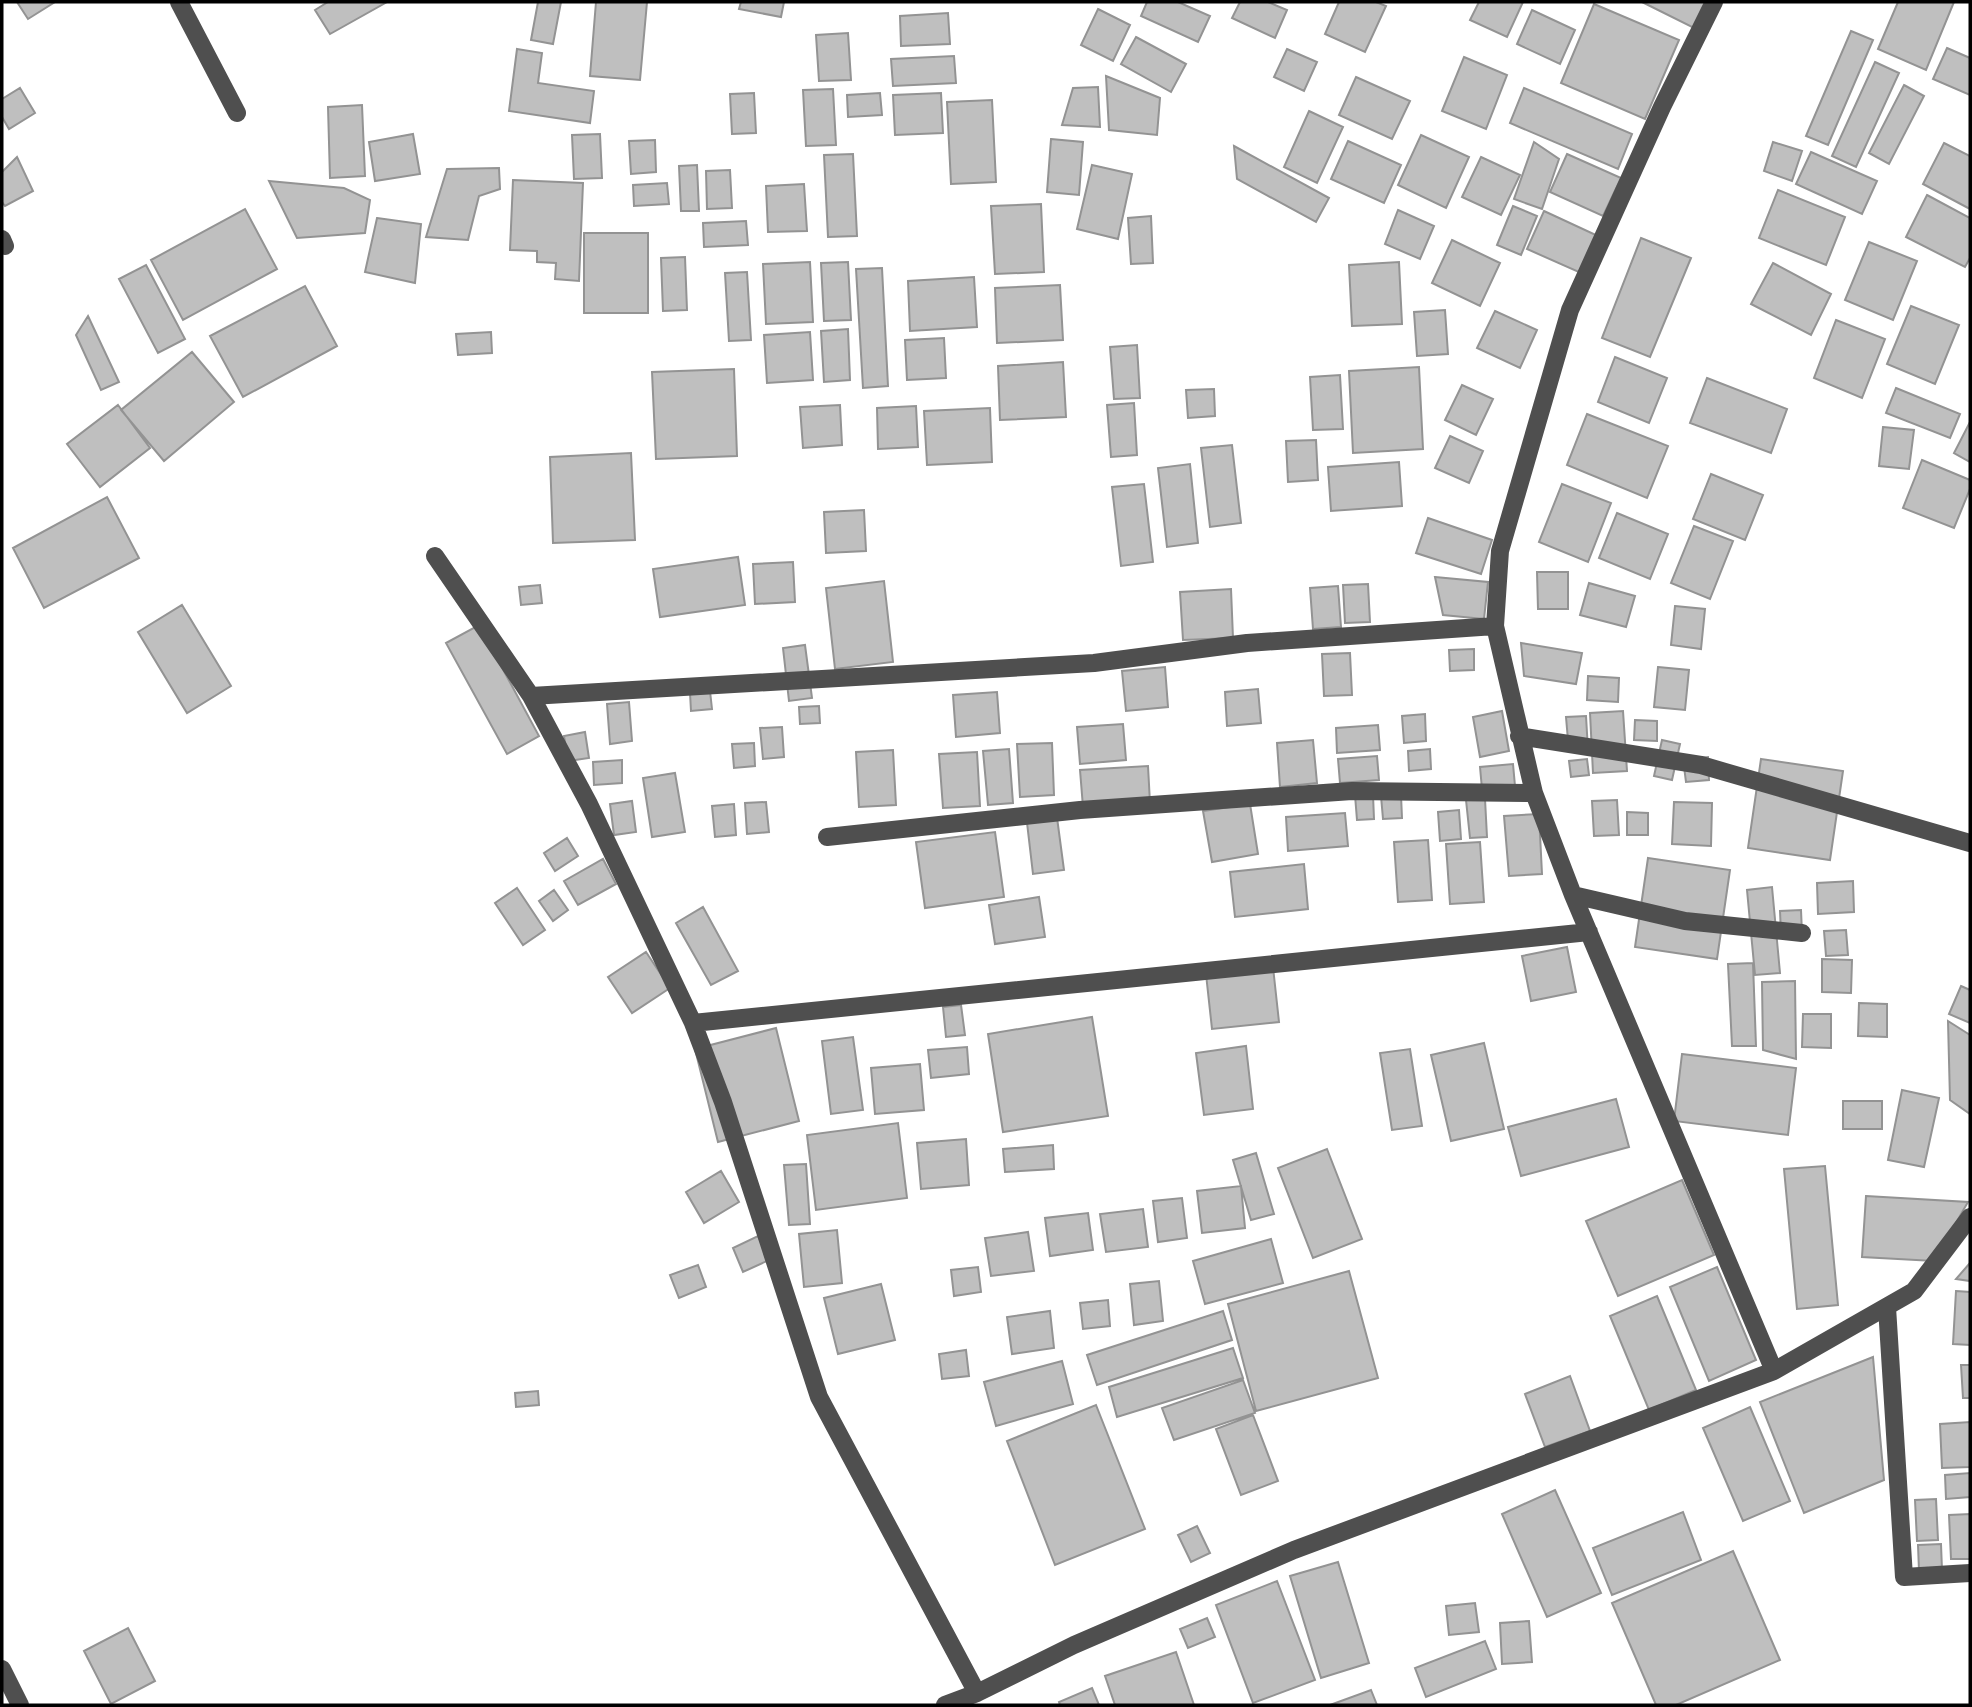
<svg xmlns="http://www.w3.org/2000/svg" width="1972" height="1707" viewBox="0 0 1972 1707" font-family="Manrope,sans-serif">
	<style>
		.building { fill: #bfbfbf; stroke: #939393; stroke-width: 2 }
		.lines { fill: none; stroke-linecap: round; stroke-linejoin: round }
		.minor { stroke: #4f4f4f; stroke-width: 18 }
	</style>
	<rect width="100%" height="100%" fill="#fff"/>
	<path class="building" d="M17,2H55L28,19Z
		M328,2H387L330,34L315,10Z
		M538,2H561L553,44L531,40Z
		M596,2H647L640,80L590,76Z
		M741,2H784L781,17L739,9Z
		M1147,2H1178L1210,16L1198,42L1141,16Z
		M1240,2H1268L1287,10L1275,38L1232,18Z
		M1339,2H1376L1386,6L1365,52L1325,34Z
		M1479,2H1523L1507,37L1470,20Z
		M1642,2H1708L1694,28Z
		M1898,2H1954L1926,70L1878,49Z
		M1594,4L1679,40L1645,119L1561,83Z
		M1098,9L1130,25L1113,61L1081,45Z
		M1532,10L1575,30L1560,64L1517,44Z
		M948,13L950,44L901,46L900,16Z
		M1851,31L1873,40L1828,145L1806,136Z
		M848,33L851,80L819,81L816,35Z
		M1136,37L1186,64L1171,92L1121,64Z
		M1947,48L1970,58V95L1933,79Z
		M517,49L542,53L538,83L594,91L590,123L509,111Z
		M1287,49L1317,62L1304,91L1274,77Z
		M954,56L956,83L893,86L891,59Z
		M1464,57L1507,75L1486,129L1442,111Z
		M1875,62L1899,73L1856,167L1832,156Z
		M1106,76L1160,98L1157,135L1109,130Z
		M1356,77L1410,101L1392,139L1339,115Z
		M1904,85L1924,96L1889,164L1869,153Z
		M1098,87L1100,127L1062,125L1073,88Z
		M20,88L35,113L9,129L2,117V99Z
		M1524,88L1632,134L1618,169L1510,123Z
		M833,89L836,145L806,146L803,90Z
		M754,93L756,133L732,134L730,94Z
		M880,93L882,115L848,117L847,95Z
		M941,93L943,133L895,135L893,95Z
		M992,100L996,182L951,184L947,102Z
		M362,105L365,176L330,178L328,107Z
		M1309,111L1343,127L1317,183L1284,167Z
		M413,134L420,174L375,181L369,142Z
		M600,134L602,178L574,179L572,135Z
		M1421,135L1469,157L1446,208L1398,185Z
		M1051,139L1083,142L1079,195L1047,192Z
		M655,140L656,172L631,174L629,141Z
		M1348,141L1401,165L1384,203L1331,179Z
		M1534,142L1559,159L1542,209L1514,199Z
		M1773,142L1802,151L1792,181L1764,171Z
		M1944,143L1970,156V209L1923,184Z
		M1234,146L1329,198L1316,222L1237,179Z
		M1811,152L1877,181L1862,214L1796,184Z
		M853,154L857,236L828,237L824,155Z
		M1567,154L1621,178L1603,216L1550,192Z
		M17,157L33,191L5,206L2,202V172Z
		M1481,157L1520,175L1501,215L1462,197Z
		M697,165L699,211H681L679,166Z
		M1092,165L1132,174L1118,239L1077,229Z
		M499,168L500,189L479,196L468,240L426,237L447,169Z
		M730,170L732,208L707,209L706,171Z
		M513,180L583,183L579,281L555,279L556,263L537,262V251L510,250Z
		M269,181L344,188L370,200L365,233L297,238Z
		M667,183L669,204L634,206L633,185Z
		M804,184L807,231L768,232L766,186Z
		M1778,190L1845,217L1826,265L1759,238Z
		M1927,195L1970,218V258L1965,267L1906,237Z
		M1041,204L1044,272L995,274L991,206Z
		M1513,206L1537,216L1521,255L1497,245Z
		M245,209L277,269L183,320L151,260Z
		M1398,210L1434,226L1420,259L1385,244Z
		M1544,211L1598,236L1581,273L1527,249Z
		M1151,216L1153,263L1131,264L1128,218Z
		M377,218L421,224L415,283L365,272Z
		M746,221L748,245L704,247L703,223Z
		M584,233H648V313H584Z
		M1641,238L1691,258L1650,357L1602,338Z
		M1452,240L1500,263L1480,306L1432,283Z
		M1869,242L1917,261L1893,320L1845,300Z
		M685,257L687,310L663,311L661,258Z
		M810,262L813,322L766,324L763,264Z
		M848,262L851,320L824,321L821,263Z
		M1399,262L1402,324L1352,326L1349,265Z
		M1773,263L1831,294L1811,335L1751,304Z
		M146,265L185,339L158,353L119,279Z
		M882,268L888,386L863,388L856,269Z
		M747,272L751,340L729,341L725,273Z
		M974,277L977,327L910,331L908,281Z
		M1060,285L1063,340L997,343L995,288Z
		M305,286L337,346L243,397L210,336Z
		M1911,306L1959,325L1935,384L1887,364Z
		M1445,310L1448,354L1417,356L1414,312Z
		M1495,311L1537,330L1520,368L1477,348Z
		M88,316L119,382L101,390L76,335Z
		M1836,320L1885,339L1862,398L1814,378Z
		M848,329L850,380L824,382L821,331Z
		M491,332L492,353L458,355L456,334Z
		M810,332L813,380L767,383L764,335Z
		M944,338L946,378L907,380L905,340Z
		M1137,345L1140,398L1114,399L1110,347Z
		M192,352L234,402L164,461L121,410Z
		M1615,357L1667,378L1649,423L1598,402Z
		M1063,362L1066,417L1000,420L998,366Z
		M1419,367L1423,449L1353,453L1349,371Z
		M734,369L737,456L656,459L652,372Z
		M1340,375L1343,429L1313,430L1310,377Z
		M1707,378L1787,409L1771,453L1690,423Z
		M1462,385L1493,399L1476,435L1445,420Z
		M1896,388L1960,414L1950,438L1886,413Z
		M1214,389L1215,416L1188,418L1186,390Z
		M1134,403L1137,455L1111,457L1107,405Z
		M118,405L150,448L100,487L67,444Z
		M840,405L842,445L803,448L800,407Z
		M916,406L918,447L878,449L877,408Z
		M990,408L992,462L927,465L924,411Z
		M1587,414L1668,446L1647,498L1567,465Z
		M1970,422V462L1954,453Z
		M1883,427L1914,430L1909,469L1879,466Z
		M1450,436L1483,451L1469,483L1435,468Z
		M1316,440L1318,480L1288,482L1286,441Z
		M1232,445L1241,523L1210,527L1201,448Z
		M631,453L635,540L553,543L550,457Z
		M1922,460L1970,480V489L1954,528L1903,508Z
		M1399,462L1402,506L1331,511L1328,467Z
		M1190,464L1198,543L1167,547L1158,468Z
		M1711,474L1763,495L1745,540L1693,519Z
		M1144,484L1153,562L1121,566L1112,487Z
		M1562,484L1611,503L1588,562L1539,542Z
		M107,497L139,558L44,608L13,548Z
		M864,510L866,551L826,553L824,512Z
		M1617,513L1668,534L1650,579L1599,558Z
		M1428,518L1492,540L1481,574L1416,553Z
		M1694,526L1733,541L1710,599L1671,583Z
		M738,557L745,605L660,617L653,569Z
		M793,562L795,602L755,604L753,564Z
		M1537,572H1568V609H1538Z
		M1435,577L1488,582L1484,619L1443,615Z
		M884,581L893,662L835,669L826,588Z
		M1589,583L1635,596L1626,627L1580,615Z
		M1368,584L1370,622L1345,623L1343,585Z
		M540,585L542,603L521,605L519,587Z
		M1338,586L1341,627L1313,629L1310,588Z
		M1231,589L1233,638L1183,640L1180,592Z
		M182,605L231,686L187,713L138,632Z
		M1675,606L1705,609L1701,649L1671,645Z
		M479,625L539,736L507,754L446,643Z
		M1521,643L1582,653L1576,684L1524,676Z
		M805,645L812,698L789,701L783,648Z
		M1474,649V670L1450,671L1449,650Z
		M1350,653L1352,695L1324,696L1322,654Z
		M1165,667L1168,707L1126,711L1122,671Z
		M1658,667L1689,670L1685,710L1654,707Z
		M1588,676L1619,678L1618,702L1587,700Z
		M1258,689L1261,723L1227,726L1225,692Z
		M710,691L712,709L691,711L690,693Z
		M997,692L1000,733L956,737L953,695Z
		M629,702L632,741L610,744L607,704Z
		M819,706L820,723L800,724L799,707Z
		M1502,711L1509,751L1480,757L1473,717Z
		M1623,711L1627,771L1593,773L1590,713Z
		M1425,714L1426,741L1404,743L1402,716Z
		M1586,716L1588,750L1569,752L1566,717Z
		M1635,720L1657,721V741L1634,740Z
		M1123,724L1126,760L1080,764L1077,727Z
		M1378,725L1380,750L1337,753L1336,728Z
		M782,727L784,757L763,759L760,728Z
		M585,732L589,758L568,761L564,736Z
		M1313,740L1317,783L1280,787L1277,743Z
		M1662,740L1680,744L1672,780L1654,776Z
		M754,743L755,766L734,768L732,744Z
		M1052,743L1054,795L1020,797L1017,744Z
		M1009,749L1013,803L988,805L983,751Z
		M1430,749L1431,769L1409,771L1408,751Z
		M893,750L896,805L859,807L856,752Z
		M977,752L980,806L943,808L939,754Z
		M1377,756L1379,780L1340,783L1338,759Z
		M1708,757L1709,780L1686,782L1683,759Z
		M1587,759L1589,775L1571,777L1569,761Z
		M1761,759L1843,771L1830,860L1748,848Z
		M622,760V783L594,785L593,762Z
		M1513,764L1515,786L1482,789L1480,767Z
		M1148,766L1150,803L1083,807L1080,770Z
		M675,773L685,832L652,837L643,778Z
		M1355,795H1373L1374,819L1357,820Z
		M1401,795L1402,818L1383,819L1381,796Z
		M1485,799L1487,837L1470,838L1466,800Z
		M1617,800L1619,835L1594,836L1592,801Z
		M632,801L636,832L614,835L610,804Z
		M766,802L769,832L747,834L745,803Z
		M1674,802L1712,803L1711,846L1672,844Z
		M734,804L736,835L715,837L712,806Z
		M1250,804L1258,854L1212,862L1203,811Z
		M1056,810L1064,870L1033,874L1026,814Z
		M1459,810L1461,839L1440,841L1438,812Z
		M1627,812L1648,813V835H1627Z
		M1345,813L1348,846L1288,851L1286,817Z
		M1539,814L1542,874L1509,876L1504,816Z
		M995,832L1004,897L925,908L916,842Z
		M567,838L578,856L555,871L544,853Z
		M1428,840L1432,900L1398,902L1394,842Z
		M1480,842L1484,902L1450,904L1446,844Z
		M1648,858L1730,870L1717,959L1635,947Z
		M603,859L616,884L578,905L564,881Z
		M1304,864L1308,909L1235,917L1230,872Z
		M1853,881L1854,912L1818,914L1817,883Z
		M1772,887L1780,973L1755,975L1747,890Z
		M517,888L545,930L523,945L495,903Z
		M554,890L568,910L553,921L539,901Z
		M1039,897L1045,937L995,944L989,905Z
		M703,907L738,971L711,985L676,923Z
		M1801,910L1802,933L1781,934L1780,911Z
		M1846,930L1848,955L1826,956L1824,931Z
		M1567,947L1576,992L1531,1001L1522,956Z
		M646,952L670,988L632,1013L608,977Z
		M1822,959L1852,960L1851,993L1822,992Z
		M1753,963L1756,1046H1732L1728,964Z
		M1273,967L1279,1022L1212,1029L1206,974Z
		M1795,981L1796,1059L1763,1050L1762,982Z
		M1961,986L1970,990V1023L1949,1014Z
		M1859,1003L1887,1004V1037L1858,1036Z
		M961,1005L965,1035L946,1037L943,1007Z
		M1803,1014H1831V1048L1802,1047Z
		M1092,1017L1108,1116L1003,1132L988,1034Z
		M1948,1021L1970,1035V1114L1950,1100Z
		M776,1028L799,1121L718,1142L695,1049Z
		M853,1037L863,1110L831,1114L822,1041Z
		M1484,1043L1504,1129L1451,1141L1431,1055Z
		M1246,1046L1253,1109L1204,1115L1196,1053Z
		M967,1047L969,1074L931,1078L928,1050Z
		M1410,1049L1422,1126L1392,1130L1380,1053Z
		M1682,1054L1796,1068L1788,1135L1674,1121Z
		M920,1064L924,1110L875,1114L871,1068Z
		M1902,1090L1939,1098L1924,1167L1888,1160Z
		M1616,1099L1629,1147L1521,1176L1508,1127Z
		M1843,1101H1882V1129H1843Z
		M898,1123L907,1198L816,1210L807,1135Z
		M966,1139L969,1185L921,1189L917,1143Z
		M1053,1145L1054,1169L1005,1172L1003,1149Z
		M1327,1149L1362,1239L1313,1258L1278,1168Z
		M1256,1153L1274,1214L1251,1220L1233,1160Z
		M806,1164L810,1224L789,1225L784,1165Z
		M1825,1166L1838,1305L1797,1309L1784,1169Z
		M721,1171L739,1202L704,1223L686,1192Z
		M1682,1180L1714,1255L1618,1296L1586,1221Z
		M1241,1186L1245,1228L1202,1233L1197,1191Z
		M1866,1196L1968,1202L1934,1261L1862,1257Z
		M1182,1198L1187,1238L1158,1242L1153,1201Z
		M1143,1209L1148,1247L1106,1252L1100,1214Z
		M1088,1213L1093,1250L1050,1256L1045,1218Z
		M837,1230L842,1283L804,1287L799,1234Z
		M1028,1232L1034,1271L991,1276L985,1238Z
		M758,1236L769,1260L743,1272L733,1248Z
		M1271,1239L1283,1283L1205,1304L1193,1261Z
		M1970,1263V1281L1956,1279Z
		M698,1265L706,1287L679,1298L670,1275Z
		M978,1267L981,1292L954,1296L951,1270Z
		M1717,1267L1756,1360L1709,1381L1670,1287Z
		M1349,1271L1378,1378L1256,1411L1228,1304Z
		M1159,1281L1163,1321L1134,1325L1130,1284Z
		M881,1284L895,1340L838,1354L824,1298Z
		M1956,1291L1970,1292V1345L1953,1344Z
		M1657,1296L1696,1390L1649,1410L1610,1316Z
		M1108,1300L1110,1326L1083,1329L1080,1303Z
		M1050,1311L1054,1348L1012,1354L1007,1317Z
		M1223,1311L1232,1340L1097,1385L1087,1355Z
		M1233,1348L1243,1378L1117,1417L1109,1387Z
		M966,1350L969,1376L942,1379L939,1354Z
		M1873,1357L1884,1480L1804,1513L1760,1402Z
		M1062,1361L1073,1404L996,1426L984,1382Z
		M1961,1365H1970V1398H1963Z
		M1570,1376L1590,1431L1545,1447L1525,1394Z
		M1243,1380L1255,1413L1174,1440L1162,1408Z
		M538,1391L539,1405L516,1407L515,1393Z
		M1096,1405L1145,1529L1055,1565L1007,1441Z
		M1750,1407L1790,1501L1743,1521L1703,1428Z
		M1253,1415L1278,1481L1241,1495L1216,1429Z
		M1970,1422V1467L1942,1468L1940,1424Z
		M1970,1473V1497L1946,1499L1945,1475Z
		M1555,1490L1601,1593L1547,1617L1502,1514Z
		M1936,1499L1938,1540L1917,1541L1915,1500Z
		M1683,1512L1701,1560L1612,1595L1593,1548Z
		M1970,1514V1559H1951L1949,1515Z
		M1197,1526L1210,1553L1191,1562L1178,1535Z
		M1941,1544L1942,1570L1919,1571L1918,1545Z
		M1733,1551L1780,1660L1676,1705H1656L1612,1603Z
		M1338,1562L1369,1663L1321,1678L1290,1576Z
		M1277,1581L1315,1680L1253,1703L1216,1605Z
		M1475,1603L1479,1632L1449,1635L1446,1606Z
		M1207,1618L1215,1637L1188,1648L1180,1629Z
		M1529,1621L1532,1662L1502,1664L1500,1623Z
		M128,1628L155,1681L111,1704L84,1651Z
		M1485,1641L1496,1669L1426,1697L1415,1668Z
		M1176,1652L1194,1705H1115L1105,1676Z
		M1092,1688L1099,1705H1060L1059,1702Z
		M1371,1690L1377,1705H1330Z"/>
	<g class="lines">
		<path class="minor" d="M179,2L237,113
			M1714,2L1662,107L1570,310L1500,551L1495,626L1534,793L1573,895L1774,1371
			M2,239L5,246
			M435,556L531,696L589,804L693,1023L723,1102L819,1397L977,1693
			M531,696L1094,663L1247,643L1495,626
			M1519,736L1701,765L1970,843
			M827,837L1080,810L1352,791L1534,793
			M1573,895L1685,921L1802,933
			M693,1023L1589,932
			M1887,1307L1904,1577L1970,1573
			M2,1669L20,1705
			M945,1705L977,1693L1074,1645L1294,1550L1774,1371L1914,1291L1970,1217"/>
	</g>
	<rect width="1972" height="1707" fill="none" stroke="#000000" stroke-width="7"/>
</svg>
